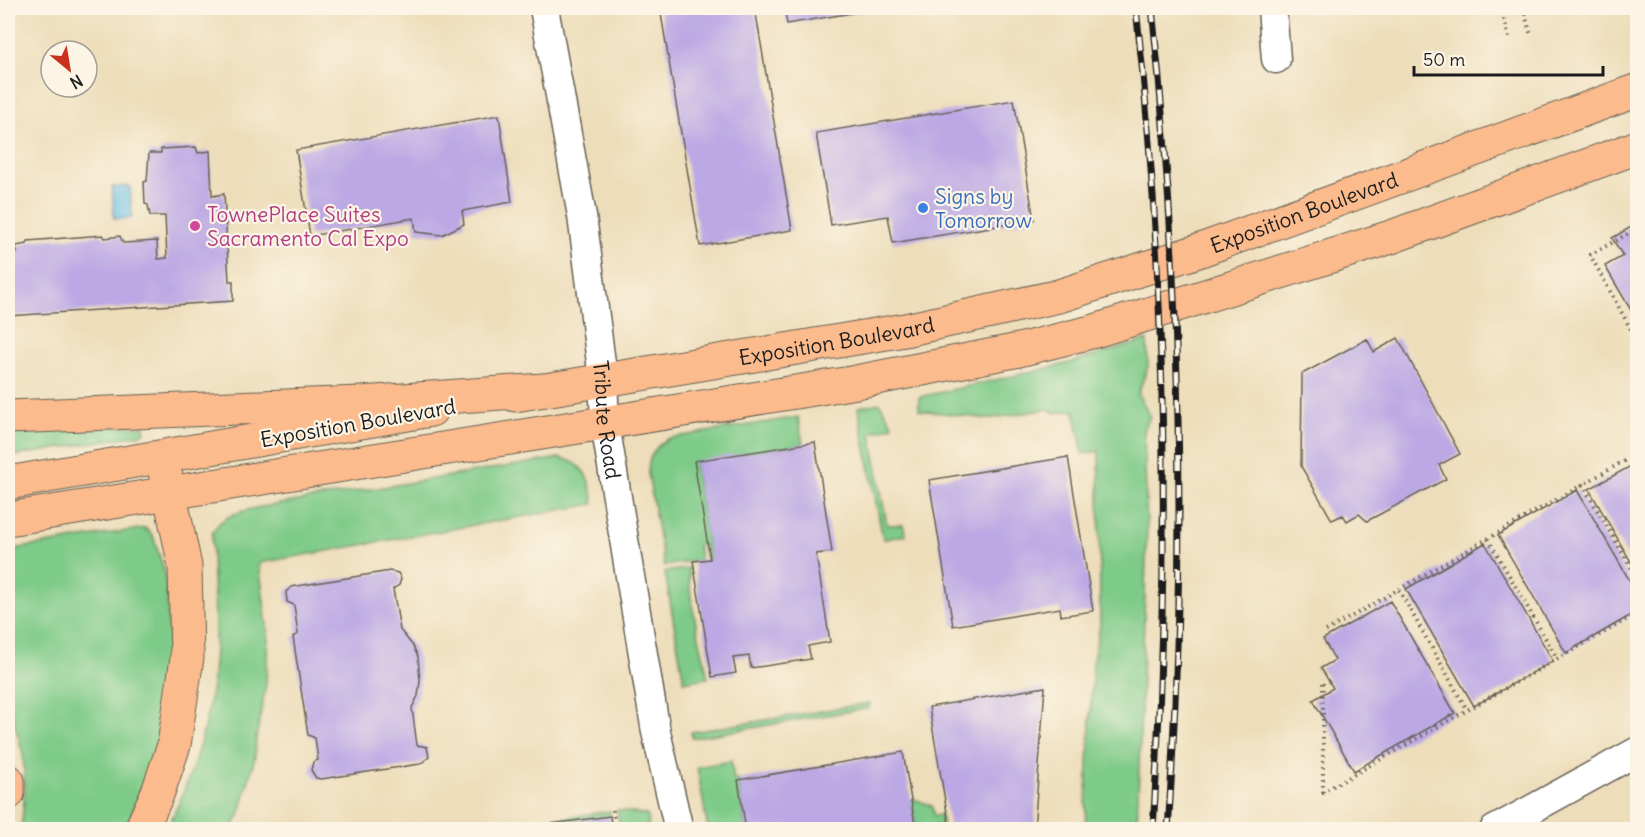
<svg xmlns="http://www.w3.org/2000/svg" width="1645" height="837" viewBox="0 0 1645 837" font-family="Delius,sans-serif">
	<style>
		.green { fill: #7eca88; stroke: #4d7352; stroke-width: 1.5 }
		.water { fill: #67c0e5; stroke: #426e80; stroke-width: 1.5 }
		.building { fill: #bba8e4 }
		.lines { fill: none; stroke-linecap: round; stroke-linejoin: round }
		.minor-casing { stroke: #656053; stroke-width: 31 }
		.major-casing { stroke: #656053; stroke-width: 35 }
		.highway-casing { stroke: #656053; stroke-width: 35 }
		.path { stroke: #656053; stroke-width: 4; stroke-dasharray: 1.5 4.5; stroke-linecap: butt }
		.minor { stroke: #fff; stroke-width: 28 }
		.major { stroke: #fbbb8d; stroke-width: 33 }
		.highway { stroke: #fbbb8d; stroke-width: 33 }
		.rail-casing { stroke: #1c1c1c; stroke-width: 7 }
		.rail { stroke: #fcf5e5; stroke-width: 4.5; stroke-dasharray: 14; stroke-linecap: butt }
		.shop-dot { fill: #3f7fe0; stroke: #fcf5e5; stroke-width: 2 }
		.hotel-dot { fill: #d1479c; stroke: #fcf5e5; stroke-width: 2 }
		.labels { text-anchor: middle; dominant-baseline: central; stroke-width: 4.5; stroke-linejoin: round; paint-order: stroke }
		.shop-label { font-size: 21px; fill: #366cbe; stroke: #fcf5e5; text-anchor: start }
		.street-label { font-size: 21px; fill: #1c1c1c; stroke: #fcf5e5 }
		.hotel-label { font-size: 21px; fill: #b23c85; stroke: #fcf5e5; text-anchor: start }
	</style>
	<rect width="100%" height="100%" fill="#fcf5e5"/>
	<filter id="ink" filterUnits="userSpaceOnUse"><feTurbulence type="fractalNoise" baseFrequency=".0167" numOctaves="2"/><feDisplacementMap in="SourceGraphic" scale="12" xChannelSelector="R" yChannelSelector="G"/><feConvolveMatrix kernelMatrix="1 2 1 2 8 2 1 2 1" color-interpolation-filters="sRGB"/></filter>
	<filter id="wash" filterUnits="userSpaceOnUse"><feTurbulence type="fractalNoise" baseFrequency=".008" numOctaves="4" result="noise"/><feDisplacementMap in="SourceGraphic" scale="24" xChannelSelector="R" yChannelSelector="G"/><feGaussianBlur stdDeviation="1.35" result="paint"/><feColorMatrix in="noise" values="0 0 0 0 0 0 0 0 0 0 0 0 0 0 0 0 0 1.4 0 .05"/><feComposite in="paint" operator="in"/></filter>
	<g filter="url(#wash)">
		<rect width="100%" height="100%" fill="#edddba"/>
		<path class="green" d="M1147,340L1148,366L1138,394L1150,416L1144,431L1147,529L1137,829H1085L1093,660L1100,625L1099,451L1083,454L1074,410L1055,413L1048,409L988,419L919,410V397L1066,364Z
			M880,403L893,426L871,433L886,521L888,525H903L906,535L885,539H883L858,407Z
			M798,417L803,444L694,462L710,558L706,559L703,544L698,545L700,560L664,566L648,473C648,458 655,445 670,438Z
			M144,426L145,433L138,435L8,457V430Z
			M559,458C584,461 591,481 594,504L259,563L268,633L266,684L256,738L255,757L240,813L232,829H167C195,772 214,708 215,643C216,606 211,570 212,533C222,514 243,511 262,507Z
			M145,528L153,536L165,573L171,660L159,744L126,829H21L25,791L23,754L8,700V550Z
			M689,568C689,608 701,639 708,678L684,682L665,572Z
			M870,703L869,708L692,738L691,732Z
			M731,761L734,780H738L746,829H708L697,767Z
			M914,799L932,806L934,816L941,815L943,825L916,829L911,800Z
			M617,810L647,815L649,829H620Z
			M610,811V816L527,827L526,823Z"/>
		<path class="water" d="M130,186L132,218L114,219L112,187Z"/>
		<g id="blocks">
			<path class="building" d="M660,8H755L792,230L700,246Z
				M784,8H875V9L787,24Z
				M1014,100L1034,220L893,243L888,216L831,225L816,133Z
				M499,115L512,202L462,211L464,224L442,235L416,232L414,218L310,236L296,150Z
				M196,147L198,153L210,151L212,196L224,194L229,281H233V301L8,316V254L17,253L16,246L27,244L28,241L103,235L105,238L120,236L123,243L157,241L158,259L167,258L165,216H150L148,205L145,204L144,182L147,181L149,153H161V149Z
				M1638,223V322L1605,266L1623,256L1612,238Z
				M1398,338L1460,454L1439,465L1446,479L1367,521L1359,514L1347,521L1343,515L1332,520L1301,466L1302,374L1367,339L1374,352Z
				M815,442L832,552L816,554L830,642L808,646L811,659L751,668L749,656L733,658L736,673L712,677L693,561L710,559L694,461Z
				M1068,457L1093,611L1061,616L1060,608L953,626L929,480Z
				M1638,462V574L1589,489Z
				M1577,490L1638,595V611L1566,653L1498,535Z
				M1485,543L1553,661L1474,706L1406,589Z
				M390,571L398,573L401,579L399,585L393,589L400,630L413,646L418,657L420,681L418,696L412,708L417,745L427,747L429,757L420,764L321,779L316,778L311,770L313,762L318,760L315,738L308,735L293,637L298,634L294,605L287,602L286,592L291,587Z
				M1390,601L1455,713L1354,771L1313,700L1333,688L1321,668L1335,660L1323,639Z
				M1045,687L1034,830H950L929,707Z
				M903,752L916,830H746L738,780Z
				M610,816L612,830H522L527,827Z"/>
		</g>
	</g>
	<g filter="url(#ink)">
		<use href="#blocks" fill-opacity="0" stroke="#656053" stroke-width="1.5"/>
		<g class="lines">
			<g class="minor-casing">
				<g id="minor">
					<path id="s1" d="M544,8L582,216L603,378L605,424L631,582L656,732L679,830"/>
					<path d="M1272,8L1276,59"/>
					<path d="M1494,830L1638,751"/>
				</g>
			</g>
			<g class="major-casing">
				<g id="major">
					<path id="s2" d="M515,395L905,330L1059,296L1198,251L1638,90"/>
					<path d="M8,483L431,410"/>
					<path d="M8,519L851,383L1019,350L1095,331L1391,237L1638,147"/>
				</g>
			</g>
			<g class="highway-casing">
				<path id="highway" d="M8,417L361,403L543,390
					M8,781V793
					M141,830L158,792L174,745L187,658L185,566L162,458"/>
			</g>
			<path class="path" d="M1525,14L1531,36
				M1504,19L1510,42
				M1638,228L1590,255L1638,342
				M1582,484L1638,579
				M1488,539L1557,658
				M1399,590L1467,710
				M1326,631L1638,453
				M1323,683V792L1638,613
				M613,810L616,830
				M513,830L527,825"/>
			<use href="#minor" class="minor"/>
			<use href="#major" class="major"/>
			<use href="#highway" class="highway"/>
			<g class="rail-casing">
				<path id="rail" d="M1136,8C1167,280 1170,556 1153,830
					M1152,8C1181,280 1187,556 1168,830"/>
			</g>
			<use href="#rail" class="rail"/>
		</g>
	</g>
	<circle class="shop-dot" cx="923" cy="208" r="6"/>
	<circle class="hotel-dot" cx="195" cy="226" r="6"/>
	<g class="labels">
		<g class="shop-label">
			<text x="935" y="196">Signs by<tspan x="935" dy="24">Tomorrow</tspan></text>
		</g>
		<g class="street-label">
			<text stroke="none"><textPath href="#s2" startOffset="812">Exposition Boulevard</textPath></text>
			<text stroke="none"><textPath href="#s2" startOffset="326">Exposition Boulevard</textPath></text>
			<text stroke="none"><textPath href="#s1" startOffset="417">Tribute Road</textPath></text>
			<text transform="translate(358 423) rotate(-10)">Exposition Boulevard</text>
		</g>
		<g class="hotel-label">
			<text x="207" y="214">TownePlace Suites<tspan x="207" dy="24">Sacramento Cal Expo</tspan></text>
		</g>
	</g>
	<rect width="1645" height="837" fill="none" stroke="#fcf5e5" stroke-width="30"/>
	<g transform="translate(69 69) rotate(150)"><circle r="28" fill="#fcf5e5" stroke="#a29e95" stroke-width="1.5"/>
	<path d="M0-4.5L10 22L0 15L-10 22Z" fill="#c8321e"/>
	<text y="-9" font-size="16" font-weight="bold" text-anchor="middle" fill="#1c1c1c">N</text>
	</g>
	<path d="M1414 66v9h189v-9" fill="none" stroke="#1c1c1c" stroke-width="3"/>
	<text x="1423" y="66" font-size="18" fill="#1c1c1c" stroke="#fcf5e5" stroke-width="4.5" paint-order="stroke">50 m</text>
</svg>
